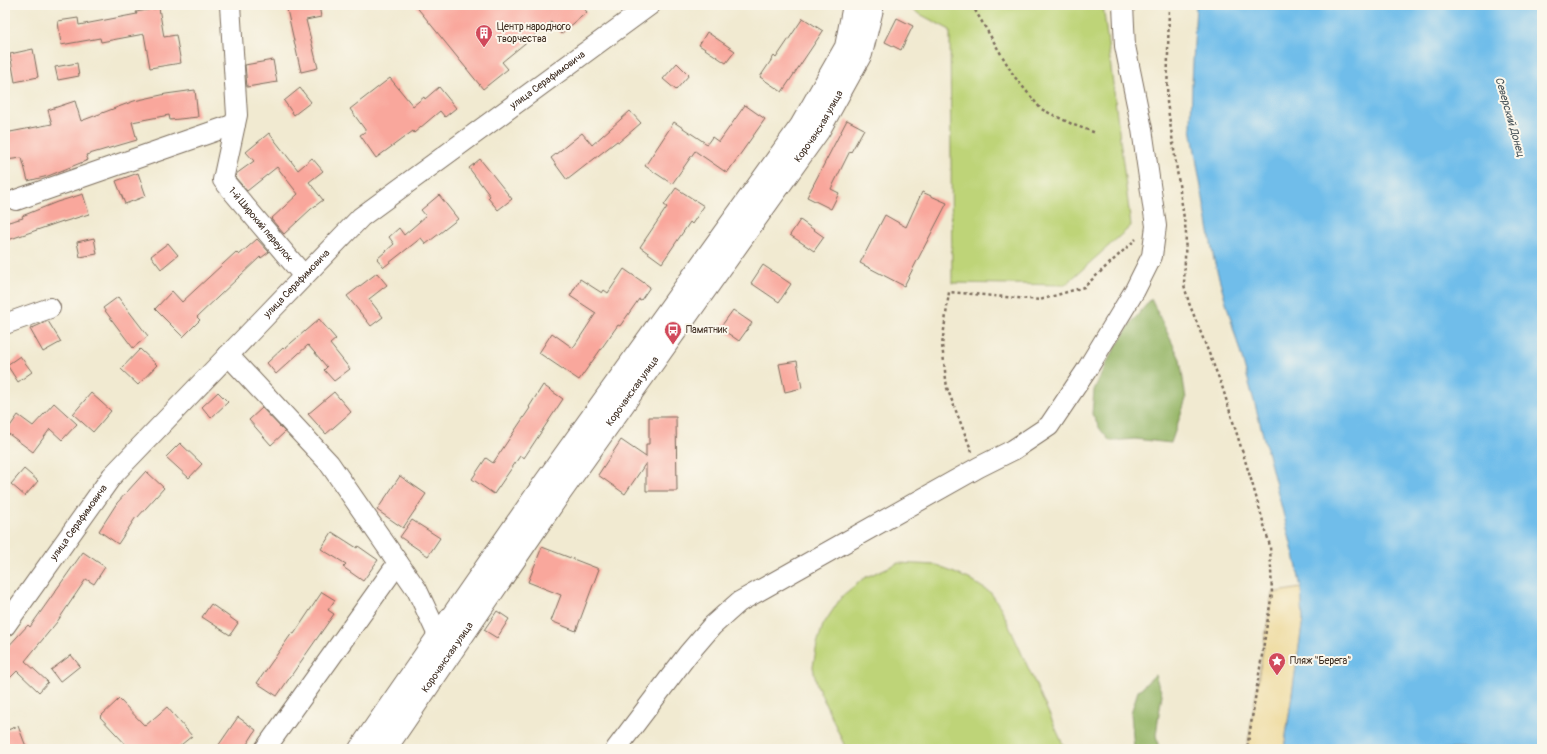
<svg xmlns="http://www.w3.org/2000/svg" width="1547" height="754" viewBox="0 0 1547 754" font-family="Pangolin,sans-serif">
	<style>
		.green { fill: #bed478; stroke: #7c7f4b }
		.forest { fill: #96b668; stroke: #687043 }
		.sand { fill: #eeda9e; stroke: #94825e }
		.water { fill: #6fbdea; stroke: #557484 }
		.building { fill: #f9a79c }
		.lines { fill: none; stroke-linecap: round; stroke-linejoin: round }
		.minor-casing { stroke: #7b6d5d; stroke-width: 22 }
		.major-casing { stroke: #7b6d5d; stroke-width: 24 }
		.path { stroke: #7b6d5d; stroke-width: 2.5; stroke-dasharray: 3 3; stroke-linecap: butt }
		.minor { stroke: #fff; stroke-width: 20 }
		.major { stroke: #fff; stroke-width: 22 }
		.labels { text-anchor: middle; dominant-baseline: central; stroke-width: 4; stroke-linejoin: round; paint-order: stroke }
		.poi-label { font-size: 10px; fill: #3b2a1e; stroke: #fbf7ec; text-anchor: start }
		.street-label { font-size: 10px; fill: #3b2a1e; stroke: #fbf7ec }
		.water-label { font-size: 11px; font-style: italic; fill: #4b565b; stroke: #fbf7ec }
	</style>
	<rect width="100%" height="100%" fill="#fbf7ec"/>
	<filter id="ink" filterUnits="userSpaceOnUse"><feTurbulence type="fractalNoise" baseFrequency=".025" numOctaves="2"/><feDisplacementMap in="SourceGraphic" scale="8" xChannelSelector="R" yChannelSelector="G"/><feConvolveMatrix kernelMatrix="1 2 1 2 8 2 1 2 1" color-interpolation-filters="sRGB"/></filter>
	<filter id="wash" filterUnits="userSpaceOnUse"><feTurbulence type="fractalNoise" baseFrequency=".012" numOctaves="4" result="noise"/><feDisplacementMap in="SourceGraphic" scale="16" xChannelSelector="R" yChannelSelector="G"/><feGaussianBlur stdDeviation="0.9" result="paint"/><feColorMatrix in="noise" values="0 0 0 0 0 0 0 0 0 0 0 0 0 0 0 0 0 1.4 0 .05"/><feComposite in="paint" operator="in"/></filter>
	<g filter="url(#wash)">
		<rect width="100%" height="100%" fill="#f1ead1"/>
		<path class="green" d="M914,5H1103L1131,226L1065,285L952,283L950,30L912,10Z
			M898,563L935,565L969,579L991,593L1001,608L1065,749H846L817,685L813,667L817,644L823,625L842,596L864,578Z"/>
		<path class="forest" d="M1151,299L1180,359L1186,399L1171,443L1135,439L1110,441L1100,429L1092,414L1094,390L1107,362L1131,323Z
			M1155,675L1162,694L1156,735L1159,749H1134L1131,713L1138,691Z"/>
		<path class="sand" d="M1301,588L1303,619L1284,749H1247L1272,593Z"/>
		<path class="water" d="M1196,5H1542V749H1284L1303,619L1301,588L1296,563L1256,408L1214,260L1199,176L1191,128L1192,82Z"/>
		<g id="blocks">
			<path class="building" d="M286,5H319L321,17L306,20L318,68L301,72Z
				M415,5H581L587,12L561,34L551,22L502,62L508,69L483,89Z
				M159,8L164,37L176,35L181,63L150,68L144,34L101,42L100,38L61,45L58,21L78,18L79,25L137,14L136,12Z
				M803,18L823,31L782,92L760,77L774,56L776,58Z
				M897,18L913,26L901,50L885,42Z
				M707,32L735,51L726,63L699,45Z
				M33,49L38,77L15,82L10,54Z
				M273,60L277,82L247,87L245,65Z
				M77,63L79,76L58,80L55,67Z
				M677,63L689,75L676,90L663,79Z
				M390,78L413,106L424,97L425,99L439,87L456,108L445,117L440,111L414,133L413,131L376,158L360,135L366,131L350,109Z
				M300,88L311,102L294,115L284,101Z
				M195,90L198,117L170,120L169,115L132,122L137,140L86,155L88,160L48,176L28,181L22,158L5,160V133L52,124L48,110L75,101L81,121L134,101L166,94Z
				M745,105L765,119L727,173L695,151L672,184L645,166L674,122L707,144L712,137L719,142Z
				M630,111L641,123L619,142L617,141L567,180L551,158L582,133L592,145Z
				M847,120L864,129L851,152L850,151L831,189L839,193L831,209L807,197Z
				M269,133L298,170L312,158L323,171L309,182L323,200L311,209L284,234L271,219L298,194L277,167L247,191L235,177L236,174L254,161L246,152Z
				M480,159L512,199L498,210L488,198L490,196L469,168Z
				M138,173L146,196L125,204L116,181Z
				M676,188L704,206L692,224L690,222L662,263L640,247L667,207L664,205Z
				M922,192L947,203L904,286L860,263L885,215L906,227Z
				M83,194L89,214L63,222V221L5,241V223L23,218L22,216L57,202Z
				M439,195L458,219L426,244L421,238L384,267L377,259L394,244L389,237L399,228L404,235L426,216L421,210Z
				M800,220L824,237L814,251L790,235Z
				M94,238L97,254L80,257L77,242Z
				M257,239L269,252L261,258L260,257L197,317L200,320L183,337L155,309L172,291L182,302L236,252L239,255Z
				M168,243L178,255L161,269L151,256Z
				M763,265L791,284L779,302L751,283Z
				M624,269L650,287L641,300L639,299L620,326L618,325L579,380L539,353L552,333L573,348L596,313L570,296L580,279L602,293L604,290L608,293Z
				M377,273L387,285L369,299L383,317L371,326L347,296Z
				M118,297L148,336L133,348L103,308Z
				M733,310L752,323L739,341L720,328Z
				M319,319L336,339L330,344L350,369L334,381L324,370L327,367L308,345L276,374L267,363L283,348L284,349Z
				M48,321L61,342L43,352L30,329Z
				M140,349L157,365L138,385L121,369Z
				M20,356L32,372L18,382L7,365Z
				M797,361L802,388L785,392L779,364Z
				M543,385L563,399L524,458L520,456L494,494L472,479L486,458L493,463L530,408L529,407Z
				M218,392L228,402L211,418L202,407Z
				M334,392L351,412L326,434L308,414Z
				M91,393L111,411L93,432L73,414Z
				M54,403L77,424L62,440L50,429L33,452L6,432L18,415L33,426Z
				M262,408L285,432L271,445L249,420Z
				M649,417H676L677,491H646V463L625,494L598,475L621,440L646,457V444H649Z
				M180,443L202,464L189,478L166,457Z
				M24,469L38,481L25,496L11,484Z
				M146,471L164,488L137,518L136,517L118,544L99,531L117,503Z
				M400,476L426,494L403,528L377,510Z
				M412,520L440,538L428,556L400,537Z
				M332,532L357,548L358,546L378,560L363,581L343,567L346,564L321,549Z
				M542,547L599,569L576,631L551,621L561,595L528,582Z
				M83,552L105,567L94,584L86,579L57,622L25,661L48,682L39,692L17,671L5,683V650L28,625L30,627Z
				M322,592L335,600L328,610L334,614L277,696L257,683L292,633L294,634Z
				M211,604L238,623L230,635L202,617Z
				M497,611L509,619L497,638L484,630Z
				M71,655L80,666L60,682L51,670Z
				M119,699L145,726L167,707L192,736L176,749H130L100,717Z
				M238,717L256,730L244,749H216Z
				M18,726L27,749H7L5,743V731Z"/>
		</g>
	</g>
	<g filter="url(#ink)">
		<use href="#blocks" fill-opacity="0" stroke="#7b6d5d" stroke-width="1"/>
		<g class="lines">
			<g class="minor-casing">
				<g id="minor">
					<path id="s1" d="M230,5L237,115L223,180L304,276"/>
					<path d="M16,200L235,124"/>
					<path d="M5,324L50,308"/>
					<path d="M228,355L329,463L417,590L438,635"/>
					<path id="s2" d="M5,626L112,476L361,217L650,5"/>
					<path d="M265,749L398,563"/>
					<path d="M616,749L688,654L712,626L739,602L979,467L1013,450L1049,426L1086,371L1135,290L1152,256L1156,226L1142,129L1125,46L1123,5"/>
				</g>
			</g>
			<g class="major-casing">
				<g id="major">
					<path d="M360,749L546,481L801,126L846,47L854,5"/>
					<path id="s3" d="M385,749L560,493L819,130L861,54L873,5"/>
				</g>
			</g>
			<path class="path" d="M972,5L1014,76L1041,109L1074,125L1096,133
				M1169,5L1167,102L1186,232L1184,285L1189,303L1222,386L1253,486L1270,546L1272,593L1247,749
				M972,452L947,388L942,345L949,292L1040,300L1084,287L1136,239"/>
			<use href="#minor" class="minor"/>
			<use href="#major" class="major"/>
		</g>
	</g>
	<defs>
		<g id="building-pin" transform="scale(0.9)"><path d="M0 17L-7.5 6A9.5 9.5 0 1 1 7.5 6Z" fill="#d1495b" stroke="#fbf7ec"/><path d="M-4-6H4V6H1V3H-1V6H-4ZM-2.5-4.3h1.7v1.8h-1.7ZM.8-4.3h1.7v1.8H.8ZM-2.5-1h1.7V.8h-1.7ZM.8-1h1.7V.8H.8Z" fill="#fff"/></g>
		<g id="bus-pin" transform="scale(0.9)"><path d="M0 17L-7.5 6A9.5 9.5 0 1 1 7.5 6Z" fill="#d1495b" stroke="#fbf7ec"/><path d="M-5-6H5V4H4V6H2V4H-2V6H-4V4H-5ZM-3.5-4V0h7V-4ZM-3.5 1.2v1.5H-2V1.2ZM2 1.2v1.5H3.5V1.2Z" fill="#fff"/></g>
		<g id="sight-pin" transform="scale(0.9)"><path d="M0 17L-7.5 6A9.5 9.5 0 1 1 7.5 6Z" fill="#d1495b" stroke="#fbf7ec"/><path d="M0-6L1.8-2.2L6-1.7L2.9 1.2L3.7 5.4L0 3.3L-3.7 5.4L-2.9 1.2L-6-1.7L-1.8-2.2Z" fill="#fff"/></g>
	</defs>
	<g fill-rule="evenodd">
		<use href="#building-pin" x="484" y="33"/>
		<use href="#bus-pin" x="673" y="330"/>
		<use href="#sight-pin" x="1277" y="661"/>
	</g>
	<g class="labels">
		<g class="poi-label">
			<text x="497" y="27">Центр народного<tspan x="497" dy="12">творчества</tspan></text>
			<text x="686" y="330">Памятник</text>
			<text x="1290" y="661">Пляж "Берега"</text>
		</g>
		<g class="street-label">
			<text stroke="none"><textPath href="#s2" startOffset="775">улица Серафимовича</textPath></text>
			<text stroke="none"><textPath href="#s3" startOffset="759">Корочанская улица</textPath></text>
			<text stroke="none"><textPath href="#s1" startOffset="235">1-й Широкий переулок</textPath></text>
			<text stroke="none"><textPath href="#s2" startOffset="451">улица Серафимовича</textPath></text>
			<text stroke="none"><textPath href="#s3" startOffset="435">Корочанская улица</textPath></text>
			<text stroke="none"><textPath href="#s2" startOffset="127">улица Серафимовича</textPath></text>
			<text stroke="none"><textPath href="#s3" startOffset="111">Корочанская улица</textPath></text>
		</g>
		<g class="water-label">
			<text transform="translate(1510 117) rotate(74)">Северский Донец</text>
		</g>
	</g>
	<rect width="1547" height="754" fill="none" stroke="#fbf7ec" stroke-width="20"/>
</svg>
